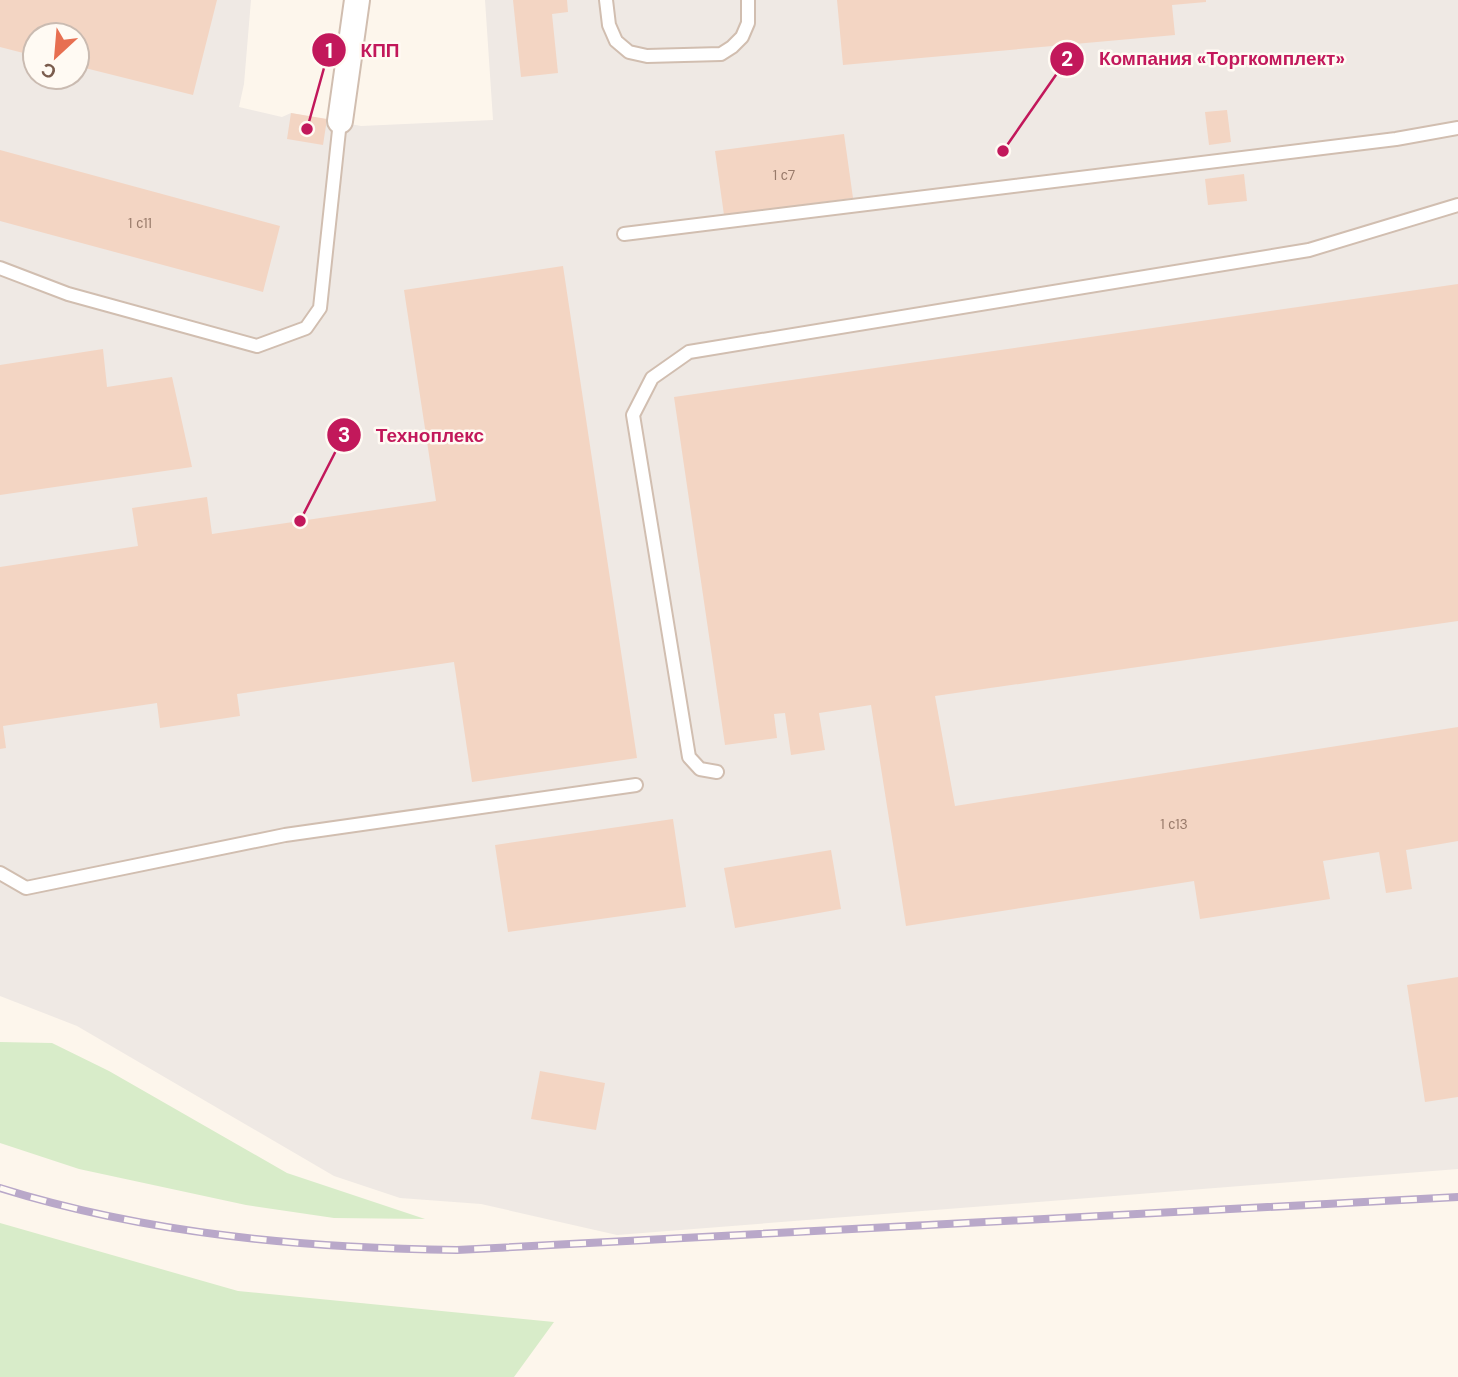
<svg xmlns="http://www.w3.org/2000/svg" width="1458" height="1377" viewBox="0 0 1458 1377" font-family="'DM Sans',sans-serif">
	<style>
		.industrial { fill: #efe9e4; fill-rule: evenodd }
		.green { fill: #d8ecc9 }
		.building { fill: #f3d5c3 }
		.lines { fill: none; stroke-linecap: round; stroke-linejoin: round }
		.service-casing { stroke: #d1beb0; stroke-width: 16 }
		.minor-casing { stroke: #d1beb0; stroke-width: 28 }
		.service { stroke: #fff; stroke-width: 12 }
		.minor { stroke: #fff; stroke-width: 24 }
		.rail-casing { stroke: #b9a8c9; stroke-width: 8 }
		.rail { stroke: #fffaf3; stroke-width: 5; stroke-dasharray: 16; stroke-linecap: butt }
		.labels { text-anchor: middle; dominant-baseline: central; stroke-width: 5; stroke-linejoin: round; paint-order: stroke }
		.number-label { font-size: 14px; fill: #987a6a }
		.leader { fill: none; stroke: #c2185b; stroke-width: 2.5 }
		.callout-dot { fill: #c2185b; stroke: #fffaf3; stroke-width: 2.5 }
		.mark-label { font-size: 21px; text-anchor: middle; font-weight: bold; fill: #fff }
		.callout-label { font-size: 19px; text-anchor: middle; font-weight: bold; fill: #c2185b; stroke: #fffaf3; stroke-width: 5; stroke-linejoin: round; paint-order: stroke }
	</style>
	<rect width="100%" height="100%" fill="#fdf6ec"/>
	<path class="industrial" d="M0,0H251L244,84L239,107L282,117L291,113L361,126L493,120L485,0H1458V1169L617,1235L481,1204L400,1198L334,1176L77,1026L0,996ZM35,35H77V77H35Z"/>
	<path class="green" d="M0,1042L52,1043L109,1071L287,1173L425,1219L334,1218L246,1205L79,1169L0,1143Z
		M0,1223L238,1291L554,1322L514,1377H0Z"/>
	<path class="building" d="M0,0H217L193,95L77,66V35H35V56L0,47Z
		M513,0H567L568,12L552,14L558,73L521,77Z
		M837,0H1206V2L1172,5L1175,35L843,65Z
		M1227,110L1231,142L1209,145L1205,112Z
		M291,113L327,119L323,145L287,139Z
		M844,134L853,198L724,215L715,151Z
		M0,150L280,226L263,292L0,221Z
		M1244,174L1247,201L1208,205L1205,179Z
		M563,266L637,758L472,782L454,662L237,694L240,716L160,728L157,703L3,726L6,748L0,749V567L138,546L132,508L207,497L212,534L436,501L404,290Z
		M1458,284V621L935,696L955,806L1458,727V841L1406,850L1412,889L1386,893L1379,852L1323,861L1330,899L1200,919L1194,881L906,926L871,705L819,713L825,750L791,755L785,713L774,714L777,738L725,745L674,397Z
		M103,349L107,387L172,377L192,467L0,495V365Z
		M673,819L686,907L508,932L495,845Z
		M831,850L841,909L735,928L724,868Z
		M1458,977V1097L1425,1102L1407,985Z
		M540,1071L605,1083L596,1130L531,1119Z"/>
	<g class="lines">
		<g class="service-casing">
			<path id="service" d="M606,0L609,25L616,41L629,52L647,56L721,54L732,47L742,37L748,23V0
				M624,234L1396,139L1458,128
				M0,268L68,294L257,346L306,328L320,308L340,121
				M717,772L700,769L689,757L633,415L652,378L689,352L1309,250L1458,205
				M0,873L26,888L285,835L636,785"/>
		</g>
		<g class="minor-casing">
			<path id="minor" d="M340,121L357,0"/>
		</g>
		<use href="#service" class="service"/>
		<use href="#minor" class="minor"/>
		<g class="rail-casing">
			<path id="rail" d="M0,1188C148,1234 303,1248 457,1250L1458,1197"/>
		</g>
		<use href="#rail" class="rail"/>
	</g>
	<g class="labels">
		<g class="number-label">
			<text x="784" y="175">1 с7</text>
			<text x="140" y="223">1 с11</text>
			<text x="1174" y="824">1 с13</text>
		</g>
	</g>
	<path class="leader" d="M307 129L329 50M1003 151L1067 59M300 521L344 435"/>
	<g class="callout-dot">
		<circle cx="307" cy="129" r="7"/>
		<circle cx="1003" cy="151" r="7"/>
		<circle cx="300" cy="521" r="7"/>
		<circle cx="329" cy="50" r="18"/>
		<circle cx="1067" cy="59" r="18"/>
		<circle cx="344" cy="435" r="18"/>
	</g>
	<g class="mark-label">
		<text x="329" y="58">1</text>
		<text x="1067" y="66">2</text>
		<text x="344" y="442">3</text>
	</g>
	<g class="callout-label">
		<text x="380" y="57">КПП</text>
		<text x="1222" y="65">Компания «Торгкомплект»</text>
		<text x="430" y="442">Техноплекс</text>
	</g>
	<g transform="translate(56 56) rotate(206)"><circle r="33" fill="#fffaf3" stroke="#cabbb1" stroke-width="2"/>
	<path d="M0-5L12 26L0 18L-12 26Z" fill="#e76f51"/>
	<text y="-10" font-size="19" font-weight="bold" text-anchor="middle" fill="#7a5c4d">С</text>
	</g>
</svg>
